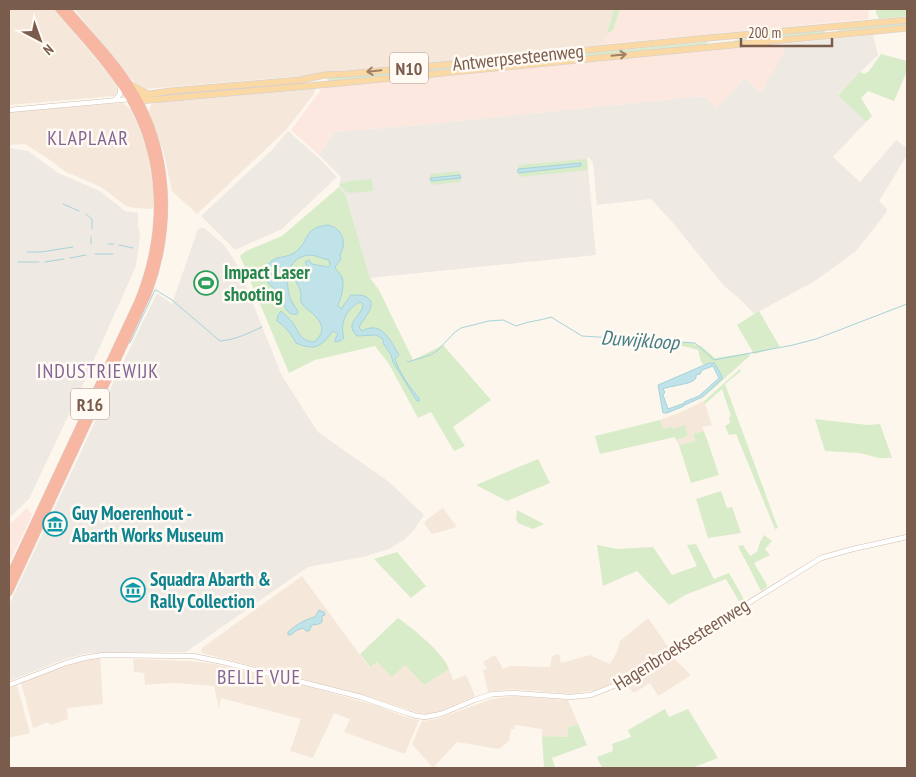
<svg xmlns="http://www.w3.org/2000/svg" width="916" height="777" viewBox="0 0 916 777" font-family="'PT Sans Narrow',sans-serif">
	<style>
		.residential { fill: #f5e8da }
		.commercial { fill: #fde8e0 }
		.industrial { fill: #efe9e4 }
		.green { fill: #d8ecc9 }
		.water { fill: #bfe3e8; stroke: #a5d3da }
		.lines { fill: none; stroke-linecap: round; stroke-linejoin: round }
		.stream { stroke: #a5d3da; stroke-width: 1 }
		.minor-casing { stroke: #d1beb0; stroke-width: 5.5 }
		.major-casing { stroke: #dad1cd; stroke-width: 7 }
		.highway-casing { stroke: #dad1cd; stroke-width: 8 }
		.minor { stroke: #fff; stroke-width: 4.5 }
		.major { stroke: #fbd9a5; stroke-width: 5.5 }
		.highway { stroke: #f7b7a3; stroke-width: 7 }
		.oneway { stroke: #a18267 }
		.labels { text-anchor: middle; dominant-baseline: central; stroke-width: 5; stroke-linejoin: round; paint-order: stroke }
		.shield { fill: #fffaf3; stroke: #a28b7f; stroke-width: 1 }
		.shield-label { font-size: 18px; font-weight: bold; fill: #7a5c4d }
		.street-label { font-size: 19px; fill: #7a5c4d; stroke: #fffaf3 }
		.leisure-label { font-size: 19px; font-weight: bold; fill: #27864d; stroke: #fffaf3; text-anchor: start }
		.culture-label { font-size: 19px; font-weight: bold; fill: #0d838f; stroke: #fffaf3; text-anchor: start }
		.neighbourhood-label { font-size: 20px; letter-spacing: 1px; fill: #846695; stroke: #fffaf3 }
		.water-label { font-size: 20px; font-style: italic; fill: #437c86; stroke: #fffaf3 }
	</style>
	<rect width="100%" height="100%" fill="#fdf6ec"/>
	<path class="residential" d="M9,9H54L115,82L117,89V93L114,96L9,105Z
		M74,9H614L605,44L397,68L145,89L136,85Z
		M316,87L314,94L286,130L197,214L172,191L163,150L150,117L149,110L151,105L156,101Z
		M122,103L131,109L139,128L147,150L153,186L154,200L153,208L151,209L135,208L126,206L101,187L66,172L50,160L25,144L9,145V112Z
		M704,401L712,425L702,427L704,431L693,434L695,441L679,445L676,440L688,436L673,429L671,426L663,429L660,420L681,412Z
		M443,508L457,527L432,534L424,523L429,518Z
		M302,576L369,667L377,662L405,665L424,685L449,669L453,680L466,675L475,696L438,712L427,714L419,713L356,693L202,653L201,651L202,648Z
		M648,618L669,648L613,683L597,690L571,694L512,689L488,692L483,670L487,669L483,662L495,655L503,669L510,666L550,667L552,656L559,654L561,663L590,655L610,664L617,652L620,641Z
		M669,654L691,675L658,696L650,683L634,693L624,682Z
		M100,657L103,704L67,708L68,719L50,725L48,722L33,728L21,682L74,662Z
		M133,659L191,661L215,664L302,685L378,706L405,717L419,720L405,754L344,732L350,719L334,713L313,758L290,751L301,719L221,698L219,708L214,686L172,683L145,685L144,673L134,672Z
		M17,685L30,733L9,738V688Z
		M513,696L568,700L578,724L567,728L570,737L542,736V729L515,725L514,729H511L509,741L499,749L457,742L433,768L412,744L422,721L437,719L492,699Z"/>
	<path class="commercial" d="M620,9H869L868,19L605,44L607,34L613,30Z
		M784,44L785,52L761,94L745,78L717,108L704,96L420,125L335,132L319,155L291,130L322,88L404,79Z
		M27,508L32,515L9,564V525Z"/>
	<path class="industrial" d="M873,35L878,55L838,94L866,122L833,157L860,182L896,140L907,148V155L879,201L887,209L886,213L856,251L815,281L754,314L740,299L724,286L673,223L651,199L597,205L593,163L589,157L587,159L596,255L370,278L346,196L339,187L341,177L319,155L335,132L420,125L704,96L717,108L745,78L761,93L784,52V44Z
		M288,131L320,159L337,177L282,229L235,250L201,216L272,150Z
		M9,148L28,151L58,173L100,191L125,211L138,213V225L140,237L136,266L84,382L29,499L9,518Z
		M204,228L223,244L232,256L239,269L282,376L318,432L389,482L424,515L413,531L404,540L389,549L363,557L308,567L186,652L89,653L68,658L9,681V605L117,375L157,293L172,304L198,229Z"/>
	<path class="green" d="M614,9H620L613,30L607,34Z
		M876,9H907V16L879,19L876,13Z
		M907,22V25L839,31L838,30L839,29Z
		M824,30L825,31V33L735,41V40L752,37Z
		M706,42L708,43L707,44L524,62V59Z
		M881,54L907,61V71L894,101L868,91L861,98L872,116L866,122L838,95L860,72L864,74L869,71Z
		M503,61V64L328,81L327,78Z
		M248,86V89L145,98V97L168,95L172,93Z
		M587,159L588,170L519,177L518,165Z
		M460,171L461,182L431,185L430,174Z
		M372,179L373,191L351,193L346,192L339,184L350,181Z
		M339,187L346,196L370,278L379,290L413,360L443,345L491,400L453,427L465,446L454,451L431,412L418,418L389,364L375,346L315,360L289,373L240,256L246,251L282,236Z
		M759,311L780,347L754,354L737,325Z
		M659,340L687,342L701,346L715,358L748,353L750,356L745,360L704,397L698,401L722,378L715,364L709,363L704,365L701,362L698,350L683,346L660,348Z
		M740,369L741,371L725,384L778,528L775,529L736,434L729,435L725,426L730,423L729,417L731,416L722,389L705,404L704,401Z
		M815,419L868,425L880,424L892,458H879L860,453L825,451Z
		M660,420L663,429L672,426L673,429L685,425L688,436L676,440L675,437L600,454L595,436Z
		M704,431L719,475L691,483L679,445L695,441L693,434Z
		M538,459L550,483L507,501L476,485Z
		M721,491L727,508L732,507L741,533L708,538L696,499Z
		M517,510L544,524L533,529L518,523L516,519Z
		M764,535L772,541L765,549L770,555L754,563L767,585V587L761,591L738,546L743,545L750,556L757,552L760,542Z
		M696,544L714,579L729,573L745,601L740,603L726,579L685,595L669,605L637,571L603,586L597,545L618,549L653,547L672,575L697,566L687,545Z
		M397,552L426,586L411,598L374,559Z
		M398,618C412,628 443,652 449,669L424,685L405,665L392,677L377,662L370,667L360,654Z
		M665,709L669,717L688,709L718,758L692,768H602L597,757L613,751L612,744L631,737L628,730Z
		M578,724L587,745L552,758L555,767L563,768H544L542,736L569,737L567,728Z"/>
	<path class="water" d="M581,163V166L518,173V169Z
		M460,175L461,178L431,181L430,178Z
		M328,225C343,229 347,242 340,255L341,259L335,267C336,271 340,273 342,277C345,285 341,298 338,305L339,307L341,309L351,295C355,296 360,294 364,296C381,302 363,319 359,327L362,331C382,320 390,340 399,355L395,359C399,372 410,388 419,398V401H417L393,362L391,355L383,343V339L376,335L357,336C343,322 362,318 363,304L360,302C347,308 339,323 344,338L340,341L335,342V339L338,334L333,331C321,347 315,351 296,343C292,335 285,326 277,321L278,315L281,311C285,315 290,319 293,323C300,333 299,340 314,342C326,332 323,323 312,313C308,309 303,307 301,302C300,299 301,297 301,294C300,288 297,282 292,277C298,274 303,272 309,274L310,272L305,262L309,260L312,264L328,267L330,265L329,260C322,259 316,255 310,255C289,256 285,277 289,294C290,300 295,306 298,312L297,314C285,316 285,304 280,296C274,286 261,283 267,267C272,255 284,259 294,253C310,243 301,228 328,225Z
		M709,363H714L715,364L722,376V379L702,397L685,405L684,402L699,396L719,378L713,366L702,370L700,374L696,375V378L693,381L688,383L665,388L663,389L665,392L663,395L668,409L682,404L683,403L684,406L667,413H663L658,385Z
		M319,610L324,612L325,615L322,616V622L319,624L312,625L309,631H306L303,628L297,630L291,635H288V632C297,624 304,620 315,617Z"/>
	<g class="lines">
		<path class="stream" d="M63,204L79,211
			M86,214L92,219V229
			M91,244V237
			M108,244H114
			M119,245L133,248
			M27,252H41L73,247
			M95,254H113
			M70,258L86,255
			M18,262H39
			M45,262L64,259
			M130,343L155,290H156L172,300L220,341C235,340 249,333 262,327
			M407,361L408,362L430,355L437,351L454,333L461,328L489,321L503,320L516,326C522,324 528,322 534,321C540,320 545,319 551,317L582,336L695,343L714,360L793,345L816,339L907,304"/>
		<g class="minor-casing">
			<path id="minor" d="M115,100L120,94V86
				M9,110L130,99
				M9,685L66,663L84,658L103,655L193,656L223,662L361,697L407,713L417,716L425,717L441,714L474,700L493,694L513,693L570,697L591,695L616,685L821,558L853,549L907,537"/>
		</g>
		<g class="major-casing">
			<path id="major" d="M129,84L148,94
				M132,98L136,96L171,91L300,80L325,75L348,74L505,59L521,58L577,51L708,38L907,20
				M135,100L138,101L330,84L907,28"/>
		</g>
		<g class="highway-casing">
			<path id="highway" d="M9,577L138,302C166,234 166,157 126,92C107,62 82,36 59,9
				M9,592L148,293C173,227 170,150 132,89C114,60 89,35 67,9"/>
		</g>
		<use href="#minor" class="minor"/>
		<use href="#major" class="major"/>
		<use href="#highway" class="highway"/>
	</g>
	<defs><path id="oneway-shaft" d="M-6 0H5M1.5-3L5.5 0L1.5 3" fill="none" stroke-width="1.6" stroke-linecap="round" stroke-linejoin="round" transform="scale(1.25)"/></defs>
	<g class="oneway">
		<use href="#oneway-shaft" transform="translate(619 55) rotate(-6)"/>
		<use href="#oneway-shaft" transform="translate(374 71) rotate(174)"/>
	</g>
	<defs>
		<g id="stadium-ring" transform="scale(1.25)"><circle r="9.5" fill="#fffaf3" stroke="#2e9e5b" stroke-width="1.5"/><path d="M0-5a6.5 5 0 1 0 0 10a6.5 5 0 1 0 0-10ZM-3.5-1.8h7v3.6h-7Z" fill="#2e9e5b"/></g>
		<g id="museum-ring" transform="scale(1.25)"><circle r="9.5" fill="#fffaf3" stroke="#0f9aa8" stroke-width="1.5"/><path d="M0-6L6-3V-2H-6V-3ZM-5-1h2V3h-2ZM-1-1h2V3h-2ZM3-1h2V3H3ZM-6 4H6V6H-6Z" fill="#0f9aa8"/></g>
	</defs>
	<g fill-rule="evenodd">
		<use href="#stadium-ring" x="206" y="283"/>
		<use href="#museum-ring" x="55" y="524"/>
		<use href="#museum-ring" x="133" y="590"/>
	</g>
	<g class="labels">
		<g class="shield">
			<rect x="390" y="52.5" width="38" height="31" rx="4"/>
			<rect x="71" y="388.5" width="38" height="31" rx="4"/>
		</g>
		<g class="shield-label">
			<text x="409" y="68">N10</text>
			<text x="90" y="404">R16</text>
		</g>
		<g class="street-label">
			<text transform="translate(518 57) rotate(-6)">Antwerpsesteenweg</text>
			<text transform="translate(681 644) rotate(-32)">Hagenbroeksesteenweg</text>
		</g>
		<g class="leisure-label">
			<text x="224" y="272">Impact Laser<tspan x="224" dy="22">shooting</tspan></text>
		</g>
		<g class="culture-label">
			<text x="72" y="513">Guy Moerenhout -<tspan x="72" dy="22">Abarth Works Museum</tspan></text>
			<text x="150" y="579">Squadra Abarth &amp;<tspan x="150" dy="22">Rally Collection</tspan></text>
		</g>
		<g class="neighbourhood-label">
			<text x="88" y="138">KLAPLAAR</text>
			<text x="98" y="371">INDUSTRIEWIJK</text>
			<text x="259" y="677">BELLE VUE</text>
		</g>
		<g class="water-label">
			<text transform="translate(640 340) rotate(4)">Duwijkloop</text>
		</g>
	</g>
	<rect width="916" height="777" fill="none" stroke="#7a5c4d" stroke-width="20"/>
	<g transform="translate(40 40) rotate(139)" stroke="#fffaf3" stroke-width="4" paint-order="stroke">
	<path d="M0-4L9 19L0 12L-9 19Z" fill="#7a5c4d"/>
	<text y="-8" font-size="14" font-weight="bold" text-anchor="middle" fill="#7a5c4d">N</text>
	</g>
	<path d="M741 38v8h91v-8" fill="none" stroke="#7a5c4d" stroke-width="2.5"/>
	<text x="748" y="38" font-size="15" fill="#7a5c4d" stroke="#fffaf3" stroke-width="4" paint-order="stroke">200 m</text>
</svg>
